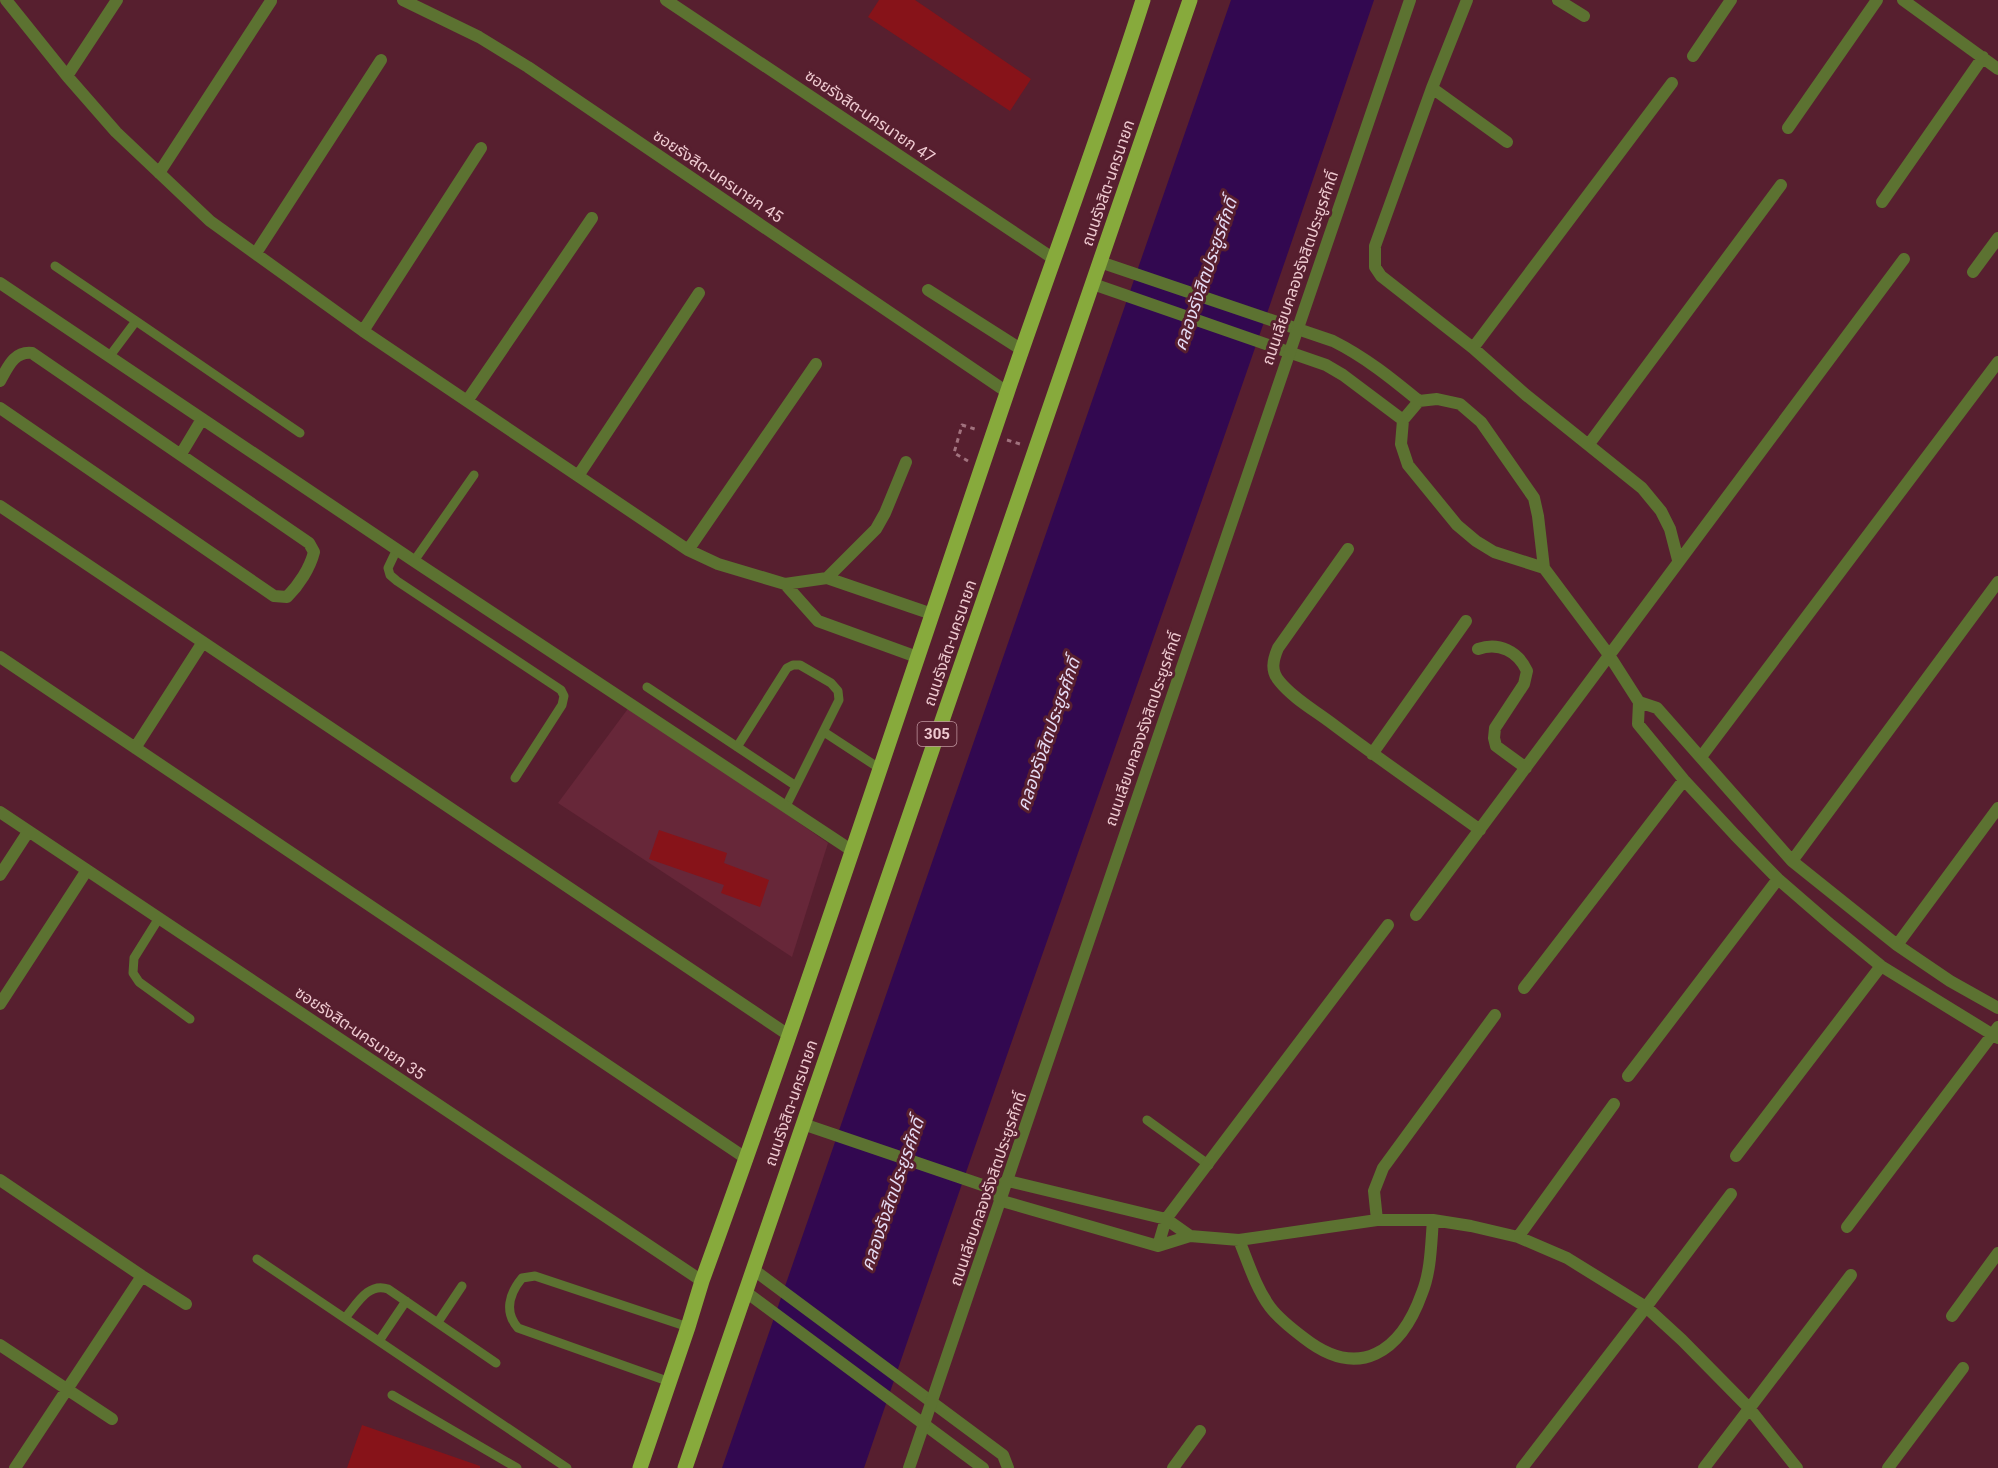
<svg xmlns="http://www.w3.org/2000/svg" width="1998" height="1468" viewBox="0 0 1998 1468" font-family="Roboto,'Noto Sans Thai',sans-serif">
	<style>
		.built { fill: #672739 }
		.water { fill: #320850 }
		.building { fill: #871319 }
		.lines { fill: none; stroke-linecap: round; stroke-linejoin: round }
		.path { stroke: #a1727e; stroke-width: 3; stroke-dasharray: 4.5 4.5; stroke-linecap: butt }
		.service { stroke: #5c7231; stroke-width: 9 }
		.minor { stroke: #5c7231; stroke-width: 12 }
		.tertiary { stroke: #5c7231; stroke-width: 12 }
		.primary { stroke: #87aa3c; stroke-width: 15 }
		.labels { text-anchor: middle; dominant-baseline: central; stroke-width: 6; stroke-linejoin: round; paint-order: stroke }
		.shield { fill: #571f2f; stroke: #c197a0; stroke-width: 1.5 }
		.shield-label { font-size: 15px; font-weight: bold; fill: #efcad1 }
		.street-label { font-size: 16px; fill: #efcad1; stroke: #571f2f }
		.water-label { font-size: 18px; font-style: italic; fill: #e6dcf5; stroke: #571f2f }
	</style>
	<rect width="100%" height="100%" fill="#571f2f"/>
	<path class="built" d="M630,706L828,843L792,957L558,803Z"/>
	<path class="water" d="M1231,0H1374C1209,491 1031,978 864,1468H722Z"/>
	<path class="building" d="M879,0H915L1031,79L1010,111L868,17Z
		M659,830L727,853L724,863L769,880L760,907L721,893L724,885L649,859Z
		M362,1425L480,1466V1468H347Z"/>
	<g class="lines">
		<path class="path" d="M1007,440L1020,444
			M968,461L954,453L962,425L978,430"/>
		<path class="service" d="M55,266L136,321
			M109,357L136,321L300,433
			M397,549L388,568L390,575L397,581L561,690L564,696L562,705L515,778
			M414,561L474,475
			M647,687L796,786
			M824,732L879,768
			M737,747L787,668L793,665H800L831,683L838,691L839,700L786,806
			M159,918L134,958L133,973L139,982L190,1019
			M1147,1120L1209,1165
			M257,1259L567,1468
			M345,1318C357,1304 368,1282 388,1289L496,1363
			M438,1322L462,1286
			M379,1341L406,1301
			M670,1382L518,1328C504,1312 509,1294 522,1278L535,1276L688,1327
			M392,1395L517,1468"/>
		<path class="minor" d="M6,0L67,76L116,132L210,221L363,331L688,550L718,564L785,584L827,578L932,614
			M403,0L479,37L528,67L1007,392
			M666,0L1054,259
			M1467,0L1432,88L1375,246V267L1381,276L1473,348L1526,395L1642,488L1661,511L1670,529L1678,560
			M1558,0L1584,16
			M1903,0L1998,69
			M1693,56L1731,0
			M67,76L117,0
			M1432,88L1507,142
			M1788,128L1877,0
			M159,173L271,1
			M1882,202L1983,57
			M256,253L381,60
			M1100,262L1333,341C1365,357 1391,378 1419,401L1437,399L1460,404L1481,422L1534,498L1538,516L1544,568L1609,655L1639,702L1638,724L1684,780L1735,835L1778,879L1831,925L1881,966L1998,1038
			M1973,272L1998,238
			M0,283L414,561L851,850
			M1093,284L1326,365L1343,375L1403,420L1401,444L1408,465L1457,525L1476,541L1494,552L1544,568
			M928,290L1022,350
			M363,331L481,148
			M1473,348L1672,83
			M0,381C8,367 14,351 32,353L309,543L314,552C310,568 299,585 287,597L274,596L0,408
			M467,401L592,218
			M1403,420L1419,401
			M1589,444L1781,185
			M181,454L202,419
			M578,476L699,293
			M0,506L790,1036
			M1348,549L1278,648C1273,660 1270,671 1280,682C1293,698 1314,710 1330,722C1379,759 1430,794 1480,830
			M688,550L816,364
			M827,578L876,529L885,513L906,462
			M785,584L818,621L917,657
			M1478,649C1499,642 1518,651 1527,671L1524,684L1495,728L1494,738L1496,746L1526,768
			M0,657L747,1159
			M1639,702L1657,708L1792,861L1897,945L1950,981L1998,1008
			M135,748L203,642
			M1372,754L1466,621
			M1701,757L1998,362
			M0,812L702,1281
			M1792,861L1998,582
			M0,875L28,832
			M1416,915L1904,259
			M1897,945L1998,808
			M1524,988L1684,780
			M0,1004L87,870
			M1628,1076L1778,879
			M803,1124L991,1188L1002,1201L1158,1246L1190,1236L1239,1240L1377,1220H1433L1471,1226L1518,1237L1567,1258L1646,1307L1682,1340L1749,1408L1797,1468
			M1736,1156L1881,966
			M0,1180L142,1276L186,1304
			M991,1188L1008,1181L1166,1219L1190,1236
			M1377,1220L1374,1191L1383,1168L1495,1015
			M1847,1227L1998,1027
			M1518,1237L1614,1104
			M1239,1240C1248,1262 1256,1288 1270,1307C1279,1319 1292,1329 1304,1338C1359,1381 1401,1352 1422,1293C1431,1271 1431,1244 1433,1220
			M1158,1246L1166,1219L1388,925
			M754,1270L1003,1455L1008,1468
			M746,1292L983,1468
			M1952,1316L1998,1253
			M0,1345L112,1419
			M15,1468L142,1276
			M1173,1468L1200,1431
			M1522,1468L1646,1307L1731,1194
			M1704,1468L1851,1275
			M1888,1468L1963,1368"/>
		<path class="tertiary" d="M909,1468C1077,979 1240,488 1410,0"/>
		<path class="primary" d="M640,1468L688,1327L702,1281C809,987 906,689 1007,393C1052,261 1101,132 1143,0
			M685,1468L1190,0"/>
	</g>
	<g class="labels">
		<rect class="shield" x="917.5" y="722" width="39" height="24" rx="4.5"/>
		<g class="shield-label">
			<text x="937" y="734">305</text>
		</g>
		<g class="street-label">
			<text transform="translate(870 116) rotate(34)">ซอยรังสิต-นครนายก 47</text>
			<text transform="translate(718 176) rotate(34)">ซอยรังสิต-นครนายก 45</text>
			<text transform="translate(1108 183) rotate(-71)">ถนนรังสิต-นครนายก</text>
			<text transform="translate(1300 268) rotate(-71)">ถนนเลียบคลองรังสิตประยูรศักดิ์</text>
			<text transform="translate(950 643) rotate(-71)">ถนนรังสิต-นครนายก</text>
			<text transform="translate(1143 729) rotate(-71)">ถนนเลียบคลองรังสิตประยูรศักดิ์</text>
			<text transform="translate(360 1033) rotate(34)">ซอยรังสิต-นครนายก 35</text>
			<text transform="translate(791 1103) rotate(-71)">ถนนรังสิต-นครนายก</text>
			<text transform="translate(988 1189) rotate(-71)">ถนนเลียบคลองรังสิตประยูรศักดิ์</text>
		</g>
		<g class="water-label">
			<text transform="translate(1205 274) rotate(-71)">คลองรังสิตประยูรศักดิ์</text>
			<text transform="translate(1048 734) rotate(-71)">คลองรังสิตประยูรศักดิ์</text>
			<text transform="translate(892 1194) rotate(-71)">คลองรังสิตประยูรศักดิ์</text>
		</g>
	</g>
</svg>
